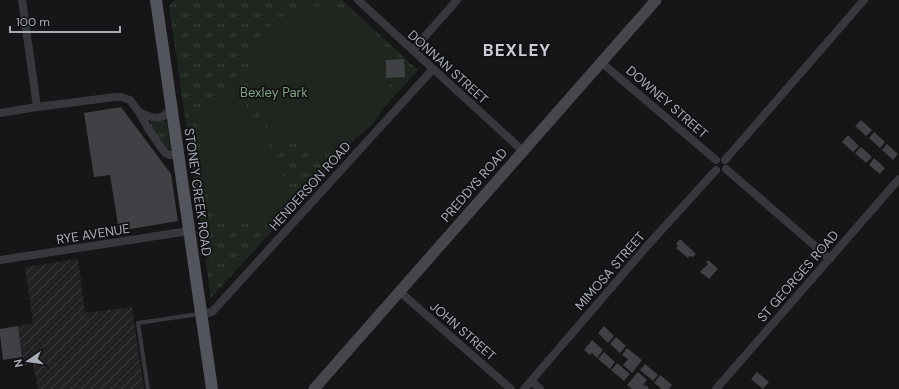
<svg xmlns="http://www.w3.org/2000/svg" width="899" height="389" viewBox="0 0 899 389" font-family="'DM Sans',sans-serif">
	<style>
		.industrial { fill: url(#industrial-furrows) }
		.park { fill: url(#park-tufts) }
		.pitch { fill: #1e261f }
		.building { fill: #404145 }
		.lines { fill: none; stroke-linecap: round; stroke-linejoin: round }
		.service { stroke: #37383d; stroke-width: 4 }
		.minor { stroke: #37383d; stroke-width: 8 }
		.secondary { stroke: #45474d; stroke-width: 11 }
		.primary { stroke: #53555c; stroke-width: 12 }
		.labels { text-anchor: middle; dominant-baseline: central; stroke-width: 3.5; stroke-linejoin: round; paint-order: stroke }
		.street-label { font-size: 13px; fill: #a8adb8; stroke: #111113 }
		.park-label { font-size: 13px; fill: #7fa381; stroke: #111113 }
		.district-label { font-size: 17px; font-weight: bold; letter-spacing: 1px; fill: #c9ccd4; stroke: #111113 }
	</style>
	<defs>
		<pattern id="industrial-furrows" width="10" height="10" patternUnits="userSpaceOnUse"><rect width="10" height="10" fill="#222225"/><path d="M-1 1l2-2M0 10L10 0M9 11l2-2" fill="none" stroke="#3f3f43"/></pattern>
		<pattern id="park-tufts" width="24" height="20" patternUnits="userSpaceOnUse"><rect width="24" height="20" fill="#1e261f"/><path d="M3 7l-1-3M5 7V3M7 7l1-3M15 17l-1-3M17 17v-4M19 17l1-3" fill="none" stroke="#3c433d"/></pattern>
	</defs>
	<rect width="100%" height="100%" fill="#161618"/>
	<path class="industrial" d="M78,259L85,313L132,307L144,389H38L33,363L24,365L18,326L33,323L25,267Z"/>
	<path class="park" d="M174,0H342L418,70L211,298L169,6Z
		M161,120L165,121L167,124L170,146L169,149H168L166,148L150,126L151,123L153,122Z"/>
	<path class="pitch" d="M248 77a71 71 0 1 1 142 0a71 71 0 1 1-142 0Z
		M231,84L239,93L264,138L276,156L289,201L262,228L235,219L210,204L196,119L221,101Z"/>
	<path class="building" d="M404,59L405,77L386,78V60Z
		M121,107L171,174L178,221L119,231L110,175L94,177L84,113Z
		M861,120L872,130L866,136L855,126Z
		M874,132L885,142L880,148L869,138Z
		M848,135L859,146L853,152L842,142Z
		M887,144L898,154L893,160L882,150Z
		M861,147L872,157L866,163L855,153Z
		M874,158L885,168L880,174L869,165Z
		M680,239L696,254L693,257L689,256L688,258L676,248L678,246L676,244Z
		M708,260L718,269L709,279L700,272L708,264L706,262Z
		M18,326L22,357L3,360L0,335V329Z
		M604,326L614,336L608,343L598,333Z
		M616,337L626,346L620,353L610,344Z
		M592,340L603,350L597,358L592,353L590,355L584,350Z
		M627,348L642,360L632,373L623,365L628,359L622,355Z
		M604,352L615,362L610,369L598,359Z
		M617,363L630,374L624,381L611,370Z
		M645,364L658,375L653,381L640,370Z
		M638,372L647,380L643,385L645,386L646,385L649,388L648,389H632L627,385Z
		M757,372L769,382L763,389L751,379Z
		M660,375L672,385L669,389H660L661,388L654,383Z"/>
	<g class="lines">
		<path class="service" d="M148,389L138,323L199,314"/>
		<path class="minor" d="M22,0L37,107
			M358,0L523,151
			M413,50L457,0
			M602,63L716,160
			M139,112C151,118 165,123 171,106
			M0,113L37,107L115,97H121L130,100L139,112L149,130L165,153L170,155L178,154
			M725,160L864,0
			M726,169L830,259
			M0,260L189,231
			M400,292L511,389
			M201,314L212,312L433,69
			M531,381L540,389
			M524,389L648,245L716,170
			M716,389L899,179"/>
		<path class="secondary" d="M314,389L656,0"/>
		<path class="primary" d="M156,0L212,389"/>
	</g>
	<g class="labels">
		<g class="street-label">
			<text transform="translate(448 67) rotate(42)">DONNAN STREET</text>
			<text transform="translate(667 102) rotate(41)">DOWNEY STREET</text>
			<text transform="translate(474 185) rotate(-49)">PREDDYS ROAD</text>
			<text transform="translate(310 186) rotate(-48)">HENDERSON ROAD</text>
			<text transform="translate(198 192) rotate(82)">STONEY CREEK ROAD</text>
			<text transform="translate(93 234) rotate(-9)">RYE AVENUE</text>
			<text transform="translate(610 271) rotate(-49)">MIMOSA STREET</text>
			<text transform="translate(798 276) rotate(-49)">ST GEORGES ROAD</text>
			<text transform="translate(463 331) rotate(41)">JOHN STREET</text>
		</g>
		<g class="park-label">
			<text x="274" y="92">Bexley Park</text>
		</g>
		<g class="district-label">
			<text x="517" y="50">BEXLEY</text>
		</g>
	</g>
	<g transform="translate(28 361) rotate(257)" stroke="#111113" stroke-width="3" paint-order="stroke">
	<path d="M0-3L7 15L0 10L-7 15Z" fill="#a8adb8"/>
	<text y="-6" font-size="11" font-weight="bold" text-anchor="middle" fill="#a8adb8">N</text>
	</g>
	<path d="M10 26v6h110v-6" fill="none" stroke="#a8adb8" stroke-width="2"/>
	<text x="16" y="26" font-size="12" fill="#a8adb8" stroke="#111113" stroke-width="3" paint-order="stroke">100 m</text>
</svg>
